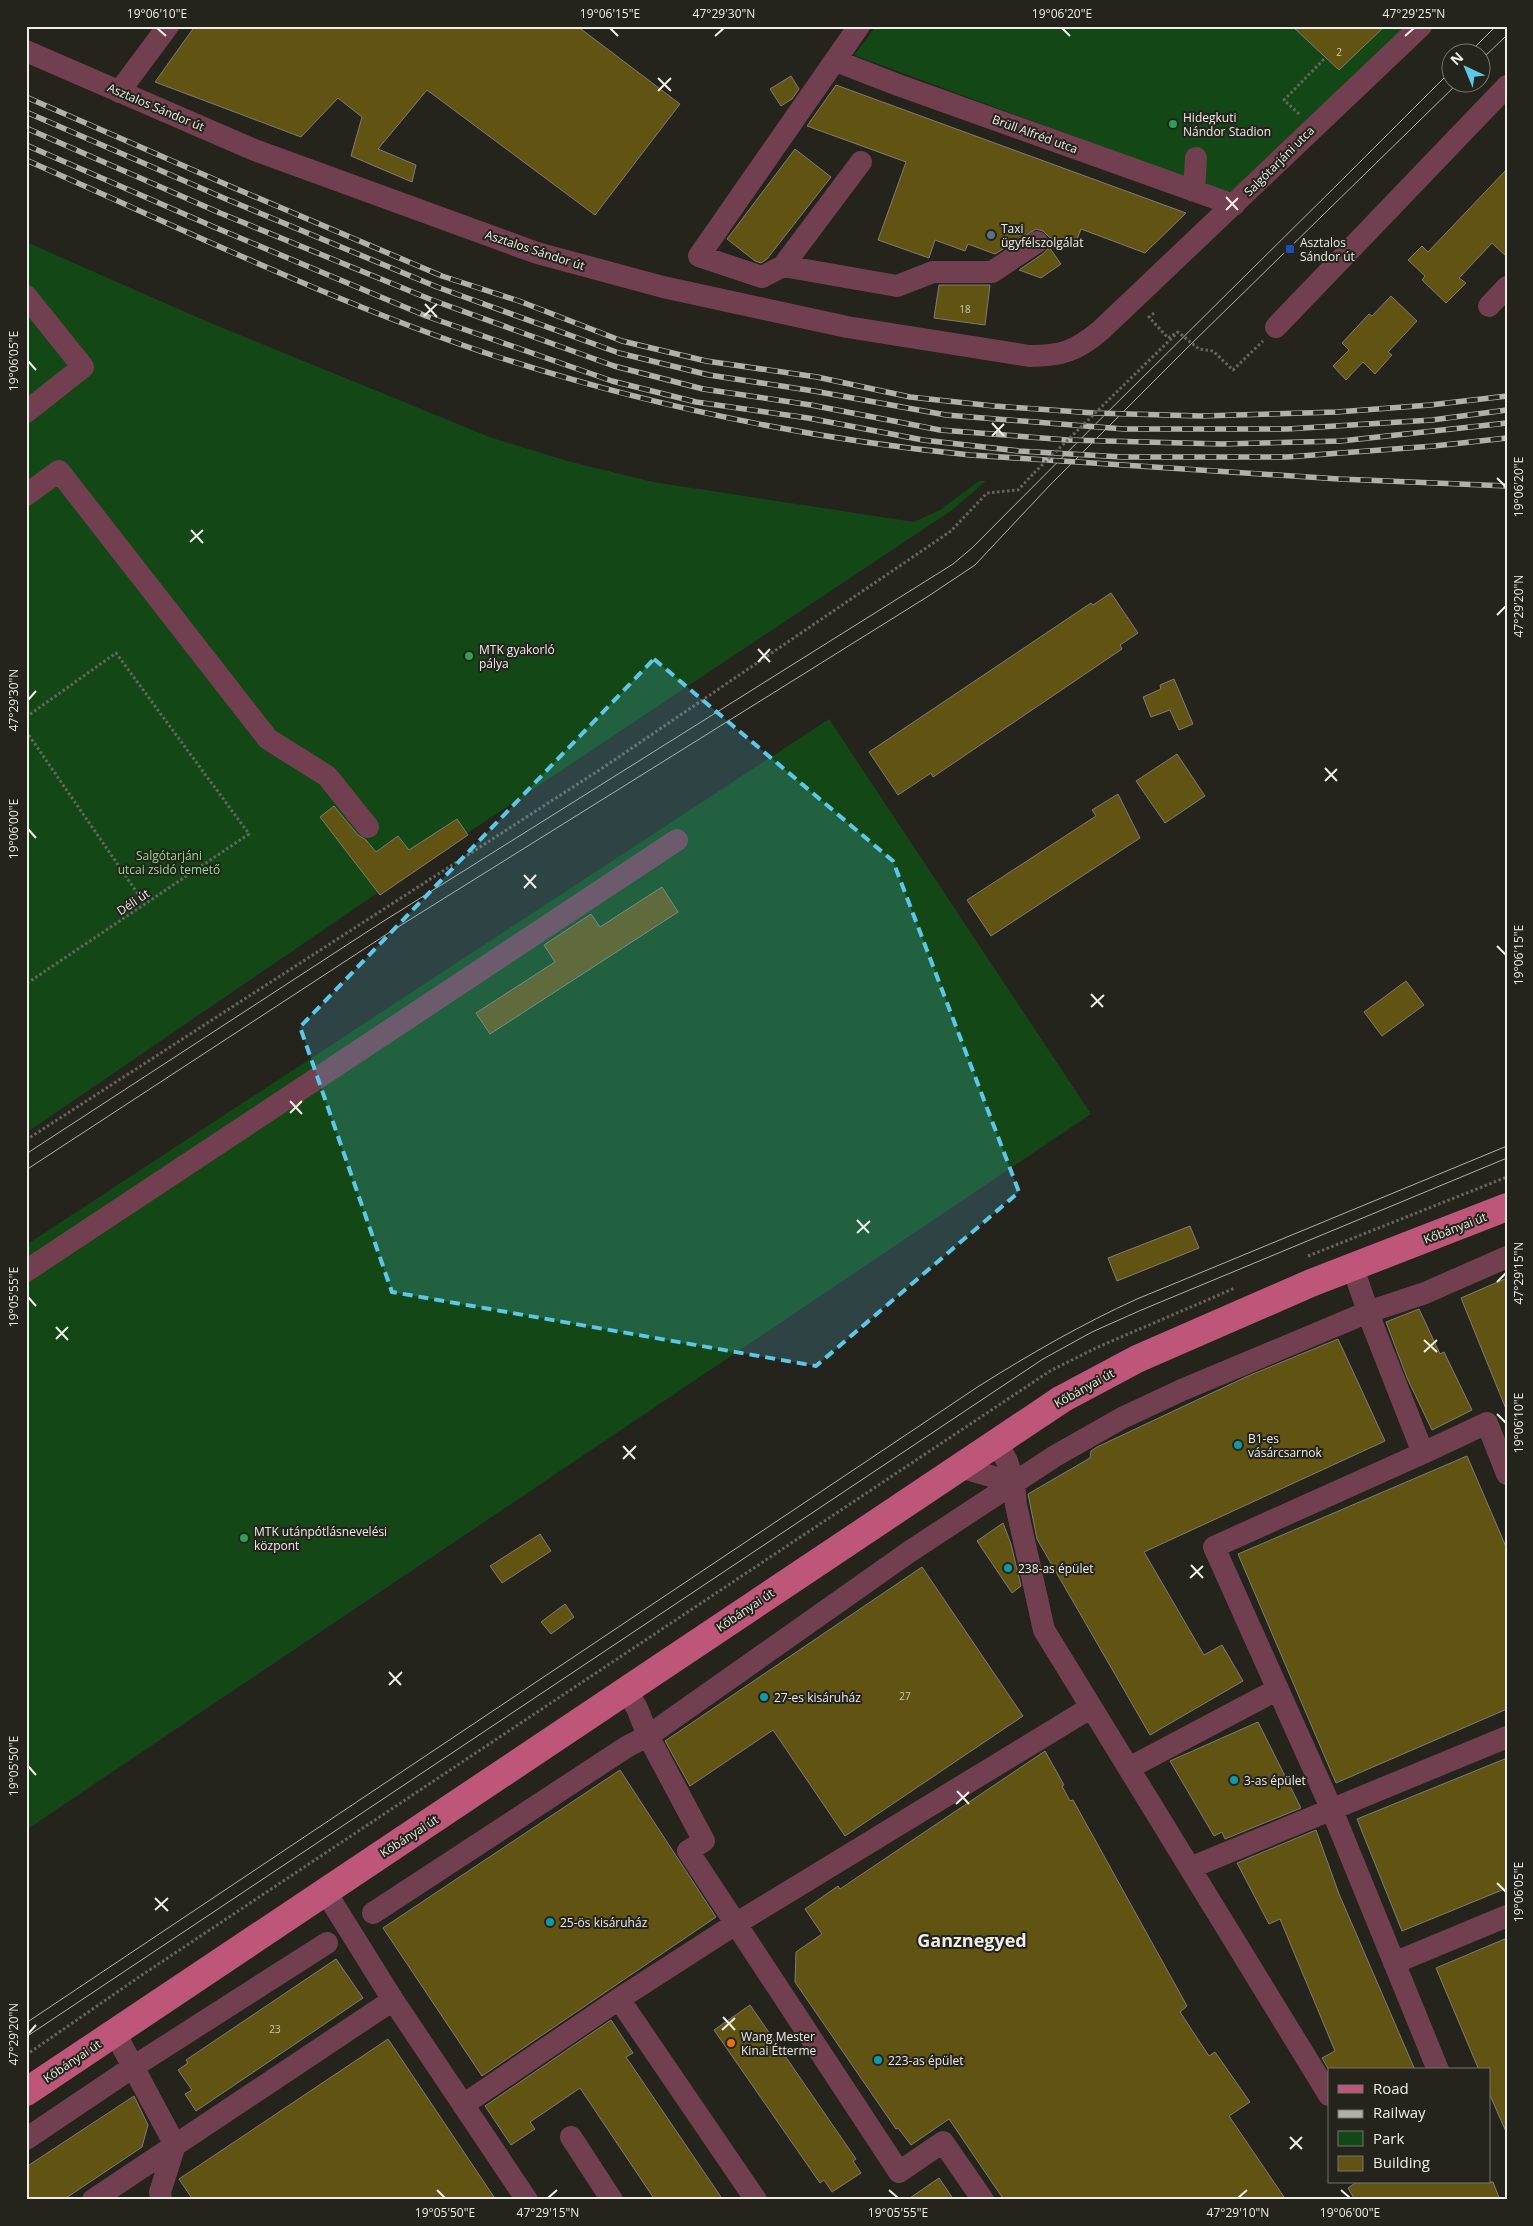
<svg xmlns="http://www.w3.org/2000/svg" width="1533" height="2226" viewBox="0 0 1533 2226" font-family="'Open Sans',sans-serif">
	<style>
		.green { fill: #134816 }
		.building { fill: #615413; stroke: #7e7c74 }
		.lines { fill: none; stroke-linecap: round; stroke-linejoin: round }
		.path { stroke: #66655f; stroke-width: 3; stroke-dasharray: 2.5 2.5; stroke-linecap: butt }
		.minor { stroke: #713f4f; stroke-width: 22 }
		.major { stroke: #be567a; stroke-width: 28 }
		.tram { stroke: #b1b0ab; stroke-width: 1 }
		.rail-casing { stroke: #b1b0ab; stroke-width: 5.5 }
		.rail { stroke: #24231c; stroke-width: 4; stroke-dasharray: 11; stroke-linecap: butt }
		.path-bridge { stroke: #66655f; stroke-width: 3; stroke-dasharray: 2.5 2.5; stroke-linecap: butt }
		.marked { fill: #5cc7e8; fill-opacity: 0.2; stroke: #5cc7e8; stroke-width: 4; stroke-dasharray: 10 6; stroke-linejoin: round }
		.ticks { fill: none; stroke: #eeede8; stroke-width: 2 }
		.leisure-dot { fill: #2e9e5b; stroke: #24231c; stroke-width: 2 }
		.service-dot { fill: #5c6f8a; stroke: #24231c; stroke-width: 2 }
		.transit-dot { fill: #1a4fb4; stroke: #24231c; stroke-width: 2 }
		.culture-dot { fill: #0f9aa8; stroke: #24231c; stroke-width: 2 }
		.food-dot { fill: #e8710a; stroke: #24231c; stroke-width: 2 }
		.labels { text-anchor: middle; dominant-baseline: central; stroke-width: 4; stroke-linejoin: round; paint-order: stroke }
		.number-label { font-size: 10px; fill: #cbc7b3 }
		.street-label { font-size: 12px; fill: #eeede8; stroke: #24231c }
		.poi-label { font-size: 12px; fill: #eeede8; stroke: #24231c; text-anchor: start }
		.park-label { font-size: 12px; fill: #8edc8d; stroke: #24231c }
		.district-label { font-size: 18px; font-weight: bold; fill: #eeede8; stroke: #24231c }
		.neatline { fill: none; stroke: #eeede8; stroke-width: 2 }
		.ticks-label { font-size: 12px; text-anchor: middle; fill: #eeede8 }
	</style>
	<rect width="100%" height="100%" fill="#24231c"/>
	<path class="green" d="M876,26H1406L1230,194L854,55Z
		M26,242L208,322L492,438L571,462L653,482L914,522L940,510L979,481H986L952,510L373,896L26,1133Z
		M829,719L1091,1114L26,1830V1245Z"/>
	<path class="building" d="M195,26H577L680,104L595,215L427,90L378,149L416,165L412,182L351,156L362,117L338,98L301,137L155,82Z
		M1292,26H1385L1339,70Z
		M791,76L799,89L792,99L781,106L770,89Z
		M836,85L1186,213L1145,253L1081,229L1074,247L1049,237L1043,231L1036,229L995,254L968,244L965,251L935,240L929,258L878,240L906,162L807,126Z
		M795,149L831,177L767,259L761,263L755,261L727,239Z
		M1507,169V257L1492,243L1459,278L1466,283L1446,303L1422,280L1425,276L1408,260L1422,246L1428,252Z
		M1049,247L1061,264L1041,278L1019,270L1044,253Z
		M939,285H990L985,325L934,318Z
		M1391,296L1417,321L1388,352L1392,355L1375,374L1363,362L1346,380L1333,366L1349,350L1342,343L1369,314L1372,316Z
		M1111,593L1138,633L1120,645L1122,649L933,777L931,773L898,795L869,752L1091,603L1093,605Z
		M1174,679L1193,724L1179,730L1170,710L1151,717L1143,697L1161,689L1160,685Z
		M1177,754L1205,796L1165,823L1136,781Z
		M1118,794L1140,838L991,936L967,900L1096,816L1092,810Z
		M334,806L358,835L366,840L376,852L398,836L409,850L457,819L468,835L380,895L320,817Z
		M662,887L678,912L490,1034L476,1013L555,962L544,945L591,914L600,927Z
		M1406,981L1424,1005L1382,1036L1364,1012Z
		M1190,1226L1199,1248L1117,1281L1108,1258Z
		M1507,1278V1409H1506L1461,1298Z
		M1419,1309L1440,1354L1444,1352L1472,1410L1432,1430L1407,1378L1386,1322Z
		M1338,1339L1385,1441L1144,1552L1204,1655L1222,1645L1243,1681L1150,1735L1037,1539L1028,1494L1090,1458L1091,1451L1097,1447L1248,1376Z
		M1467,1456L1507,1549V1709L1336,1783L1238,1554Z
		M1003,1523L1011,1544L1021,1586L1012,1593L977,1541Z
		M540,1534L551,1551L502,1583L490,1566Z
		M922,1567L1023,1716L845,1836L773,1730L690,1786L665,1741Z
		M565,1604L574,1617L551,1634L541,1622Z
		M1258,1722L1301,1808L1225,1839L1222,1832L1214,1836L1170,1761Z
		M1045,1751L1064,1785L1062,1786L1070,1801L1073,1800L1187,2006L1180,2012L1209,2056L1215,2052L1250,2102L1229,2116L1286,2200H1004L949,2119L911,2145L898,2128L896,2129L795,1982L796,1952L822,1934L805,1909L838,1886L840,1889Z
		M1507,1758V1888L1402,1931L1357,1819Z
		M620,1770L716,1917L482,2076L383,1928Z
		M1316,1830L1339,1894L1415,2070H1329L1322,2058L1335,2051L1280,1919L1269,1924L1237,1863Z
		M1507,1938V2134L1489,2093V2070H1479L1436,1968Z
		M336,1959L363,1998L196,2111L185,2094L192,2090L178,2070L188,2063L186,2060Z
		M750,2005L856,2159L853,2161L861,2173L832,2192L824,2180L820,2183L714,2030Z
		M611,2020L633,2053L626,2057L723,2200H655L580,2088L530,2122L535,2129L511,2145L485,2106Z
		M388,2039L496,2200H193L179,2179Z
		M134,2096L148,2125L142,2147L63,2200H26V2167Z
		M939,2178L954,2200H907Z
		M1357,2182H1493L1500,2200H1355L1348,2188Z"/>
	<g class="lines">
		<path class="path" d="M1299,114L1284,100L1325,58
			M1154,313L1149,317L1168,338L1178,332L1199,349L1213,351L1233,370L1263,341
			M26,717L116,653L249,834L26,984
			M26,731L145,904
			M26,1140L604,767L951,531L987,493L1018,490L1034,473
			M1308,1256L1507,1177
			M26,2055L139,1977L1050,1371L1098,1347L1235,1288"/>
		<path class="minor" d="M859,26L699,256L762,277L783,266L897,286L933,272H992L1037,242
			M26,51L252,149L537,253L663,287L847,327L1030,356C1061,356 1076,351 1100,331L1421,26
			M836,61L898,85L1234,205
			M119,92L168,26
			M1194,191L1196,158
			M783,266L861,162
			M26,296L83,367L26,412
			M1489,306L1507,287
			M1276,327L1507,86
			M26,495L59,471L268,739L327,776L368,827
			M1353,1268L1373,1326L1423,1453L1214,1547L1332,1810L1438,2070
			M26,1271L677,840
			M996,1442L1007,1461L1014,1483L1016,1505L1044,1630L1329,2095
			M1423,1453L1487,1423L1507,1474
			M960,1467L1014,1483
			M626,1690L637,1708L648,1736L704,1841L688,1851L899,2172L943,2142L983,2200
			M1129,1768L1278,1689
			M1190,1868L1507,1737
			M325,1891L393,2000L527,2200
			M373,1913L628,1746L648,1736L909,1552L1055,1456L1122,1418L1182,1390L1368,1312L1425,1293L1507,1257
			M1394,1963L1507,1916
			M619,1999L756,2200
			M115,2033L175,2145L160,2192L161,2200
			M463,2105L619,1999L737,1923L1090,1708
			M571,2137L612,2200
			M26,2139L133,2067L327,1943
			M93,2200L393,2000"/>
		<path class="major" d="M26,2092L1062,1399L1137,1359L1311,1283L1507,1207"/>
		<path class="tram" d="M1470,52L1496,26
			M1480,61L1507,35
			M26,1154L379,924L953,564L972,548C1130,388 1292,231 1450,72
			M26,1170L390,932L927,597L975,565L1051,484L1188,347L1459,82
			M26,2023L979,1386C1030,1354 1082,1324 1137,1299L1507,1146
			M26,2037L1043,1359L1092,1332L1139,1311L1507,1158"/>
		<g class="rail-casing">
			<path id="rail" d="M26,97L232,187L442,276L519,301L622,341L706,361L817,377L910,397L994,406L1094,413L1201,416L1337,412L1430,405L1507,396
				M26,112L226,199L437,287L619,353L709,375L814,391L946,415L1124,429H1287L1432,420L1507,410
				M26,128L220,213L432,300L614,366L703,389L811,405L940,430L1068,440L1222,444L1341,441L1507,423
				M26,145L214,227L426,316L612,381L696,402L808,418L923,440L1019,451L1122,457H1287L1434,446L1507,438
				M26,160C183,229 338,305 501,358C654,407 811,439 970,455L1339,479L1507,486"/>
		</g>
		<use href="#rail" class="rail"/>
		<path class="path-bridge" d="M1034,473L1178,332"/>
	</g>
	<path class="marked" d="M654,659L893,861L1019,1192L816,1366L392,1292L300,1027Z"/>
	<path class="ticks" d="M157,28L166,36M610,28L618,36M1062,28L1070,36M715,36L724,28M1405,36L1414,28M658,78L671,91M658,91L671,78M1226,197L1238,210M1226,210L1238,198M425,304L437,317M424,316L437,304M28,361L36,370M992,423L1004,436M992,436L1004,424M1497,478L1506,487M191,530L203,543M190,542L203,530M1497,615L1506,606M758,649L770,662M758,662L770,649M28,700L36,691M1325,768L1337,781M1325,781L1337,769M28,829L36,838M524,875L536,888M524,888L536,875M1497,946L1506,955M1091,994L1103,1007M1091,1007L1104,995M290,1101L302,1114M290,1113L302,1101M857,1220L869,1233M857,1233L870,1221M1497,1282L1506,1273M28,1297L36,1306M56,1327L68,1340M56,1339L68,1327M1424,1340L1437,1352M1424,1352L1437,1340M1497,1414L1506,1423M623,1446L635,1459M623,1459L636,1446M1191,1565L1203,1578M1190,1578L1203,1566M389,1672L401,1685M389,1685L402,1672M28,1766L36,1775M957,1791L969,1804M956,1804L969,1792M1497,1883L1506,1892M155,1898L168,1911M155,1910L168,1898M723,2017L735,2030M722,2030L735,2018M28,2034L36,2025M1290,2137L1302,2149M1290,2149L1302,2137M437,2190L445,2198M889,2190L898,2198M1341,2190L1350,2198M548,2198L557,2190M1238,2198L1247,2190"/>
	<g class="leisure-dot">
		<circle cx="1173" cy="124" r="5"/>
		<circle cx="469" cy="656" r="5"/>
		<circle cx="244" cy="1538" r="5"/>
	</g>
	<circle class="service-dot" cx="991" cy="235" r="5"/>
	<rect class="transit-dot" x="1285" y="244" width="10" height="10" rx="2.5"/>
	<g class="culture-dot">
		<circle cx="1238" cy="1445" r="5"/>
		<circle cx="1008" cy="1568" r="5"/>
		<circle cx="764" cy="1697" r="5"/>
		<circle cx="1234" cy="1780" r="5"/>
		<circle cx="550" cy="1922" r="5"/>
		<circle cx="878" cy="2060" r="5"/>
	</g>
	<circle class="food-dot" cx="731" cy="2043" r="5"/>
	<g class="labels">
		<g class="number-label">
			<text x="1339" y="52">2</text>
			<text x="965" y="309">18</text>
			<text x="905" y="1696">27</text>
			<text x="275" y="2029">23</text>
		</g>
		<g class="street-label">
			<text transform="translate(156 107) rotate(23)">Asztalos Sándor út</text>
			<text transform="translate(1035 134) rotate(20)">Brüll Alfréd utca</text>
			<text transform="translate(1279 161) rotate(-45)">Salgótarjáni utca</text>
			<text transform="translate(535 250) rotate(18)">Asztalos Sándor út</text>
			<text transform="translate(133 902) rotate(-34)">Déli út</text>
			<text transform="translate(1455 1228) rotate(-21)">Kőbányai út</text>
			<text transform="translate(1084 1388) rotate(-29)">Kőbányai út</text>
			<text transform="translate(745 1610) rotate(-34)">Kőbányai út</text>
			<text transform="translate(409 1836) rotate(-33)">Kőbányai út</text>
			<text transform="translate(72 2061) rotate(-34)">Kőbányai út</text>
		</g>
		<g class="poi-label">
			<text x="1183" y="117">Hidegkuti<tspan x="1183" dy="14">Nándor Stadion</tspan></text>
			<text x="1001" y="228">Taxi<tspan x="1001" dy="14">ügyfélszolgálat</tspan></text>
			<text x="1300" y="242">Asztalos<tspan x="1300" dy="14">Sándor út</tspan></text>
			<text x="479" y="649">MTK gyakorló<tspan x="479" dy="14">pálya</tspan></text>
			<text x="1248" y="1438">B1-es<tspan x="1248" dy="14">vásárcsarnok</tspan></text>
			<text x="254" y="1531">MTK utánpótlásnevelési<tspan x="254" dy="14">központ</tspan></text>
			<text x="1018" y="1568">238-as épület</text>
			<text x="774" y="1697">27-es kisáruház</text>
			<text x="1244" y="1780">3-as épület</text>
			<text x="560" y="1922">25-ös kisáruház</text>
			<text x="741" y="2036">Wang Mester<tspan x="741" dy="14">Kinai Étterme</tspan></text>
			<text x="888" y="2060">223-as épület</text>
		</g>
		<g class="park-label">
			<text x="169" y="855">Salgótarjáni<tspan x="169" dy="14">utcai zsidó temető</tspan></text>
		</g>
		<g class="district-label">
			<text x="972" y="1940">Ganznegyed</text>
		</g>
	</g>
	<rect width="1533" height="2226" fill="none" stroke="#24231c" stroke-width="55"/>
	<rect x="1328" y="2068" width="162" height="115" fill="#24231c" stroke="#75746e"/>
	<rect x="1338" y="2085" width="25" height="8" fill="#be567a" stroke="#75746e"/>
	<text x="1373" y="2094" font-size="15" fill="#eeede8">Road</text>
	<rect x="1338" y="2110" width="25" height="8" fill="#b1b0ab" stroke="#75746e"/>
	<text x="1373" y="2118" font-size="15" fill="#eeede8">Railway</text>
	<rect x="1338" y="2131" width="25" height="15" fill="#134816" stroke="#75746e"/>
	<text x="1373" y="2144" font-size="15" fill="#eeede8">Park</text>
	<rect x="1338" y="2156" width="25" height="15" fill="#615413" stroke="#75746e"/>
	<text x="1373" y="2168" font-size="15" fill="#eeede8">Building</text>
	<g transform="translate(1466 68) rotate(316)"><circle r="24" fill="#24231c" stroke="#75746e"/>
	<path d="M0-4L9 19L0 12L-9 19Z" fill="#5cc7e8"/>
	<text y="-8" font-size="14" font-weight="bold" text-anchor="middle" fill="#eeede8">N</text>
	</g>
	<rect x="28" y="28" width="1478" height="2170" class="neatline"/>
	<g class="ticks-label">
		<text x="157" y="18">19°06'10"E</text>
		<text x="610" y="18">19°06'15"E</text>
		<text x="724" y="18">47°29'30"N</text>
		<text x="1062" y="18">19°06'20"E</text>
		<text x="1414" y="18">47°29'25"N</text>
		<text transform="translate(14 361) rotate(-90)" y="4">19°06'05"E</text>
		<text transform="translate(1519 487) rotate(-90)" y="4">19°06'20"E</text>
		<text transform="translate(1519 606) rotate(-90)" y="4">47°29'20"N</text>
		<text transform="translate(14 700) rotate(-90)" y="4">47°29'30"N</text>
		<text transform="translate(14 829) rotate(-90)" y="4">19°06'00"E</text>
		<text transform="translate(1519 955) rotate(-90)" y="4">19°06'15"E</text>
		<text transform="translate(1519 1273) rotate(-90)" y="4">47°29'15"N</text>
		<text transform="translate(14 1297) rotate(-90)" y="4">19°05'55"E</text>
		<text transform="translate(1519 1423) rotate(-90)" y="4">19°06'10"E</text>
		<text transform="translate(14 1766) rotate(-90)" y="4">19°05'50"E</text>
		<text transform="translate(1519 1892) rotate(-90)" y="4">19°06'05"E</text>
		<text transform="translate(14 2034) rotate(-90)" y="4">47°29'20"N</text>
		<text x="445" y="2217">19°05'50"E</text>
		<text x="548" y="2217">47°29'15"N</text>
		<text x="898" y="2217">19°05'55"E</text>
		<text x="1238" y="2217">47°29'10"N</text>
		<text x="1350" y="2217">19°06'00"E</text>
	</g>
</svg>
